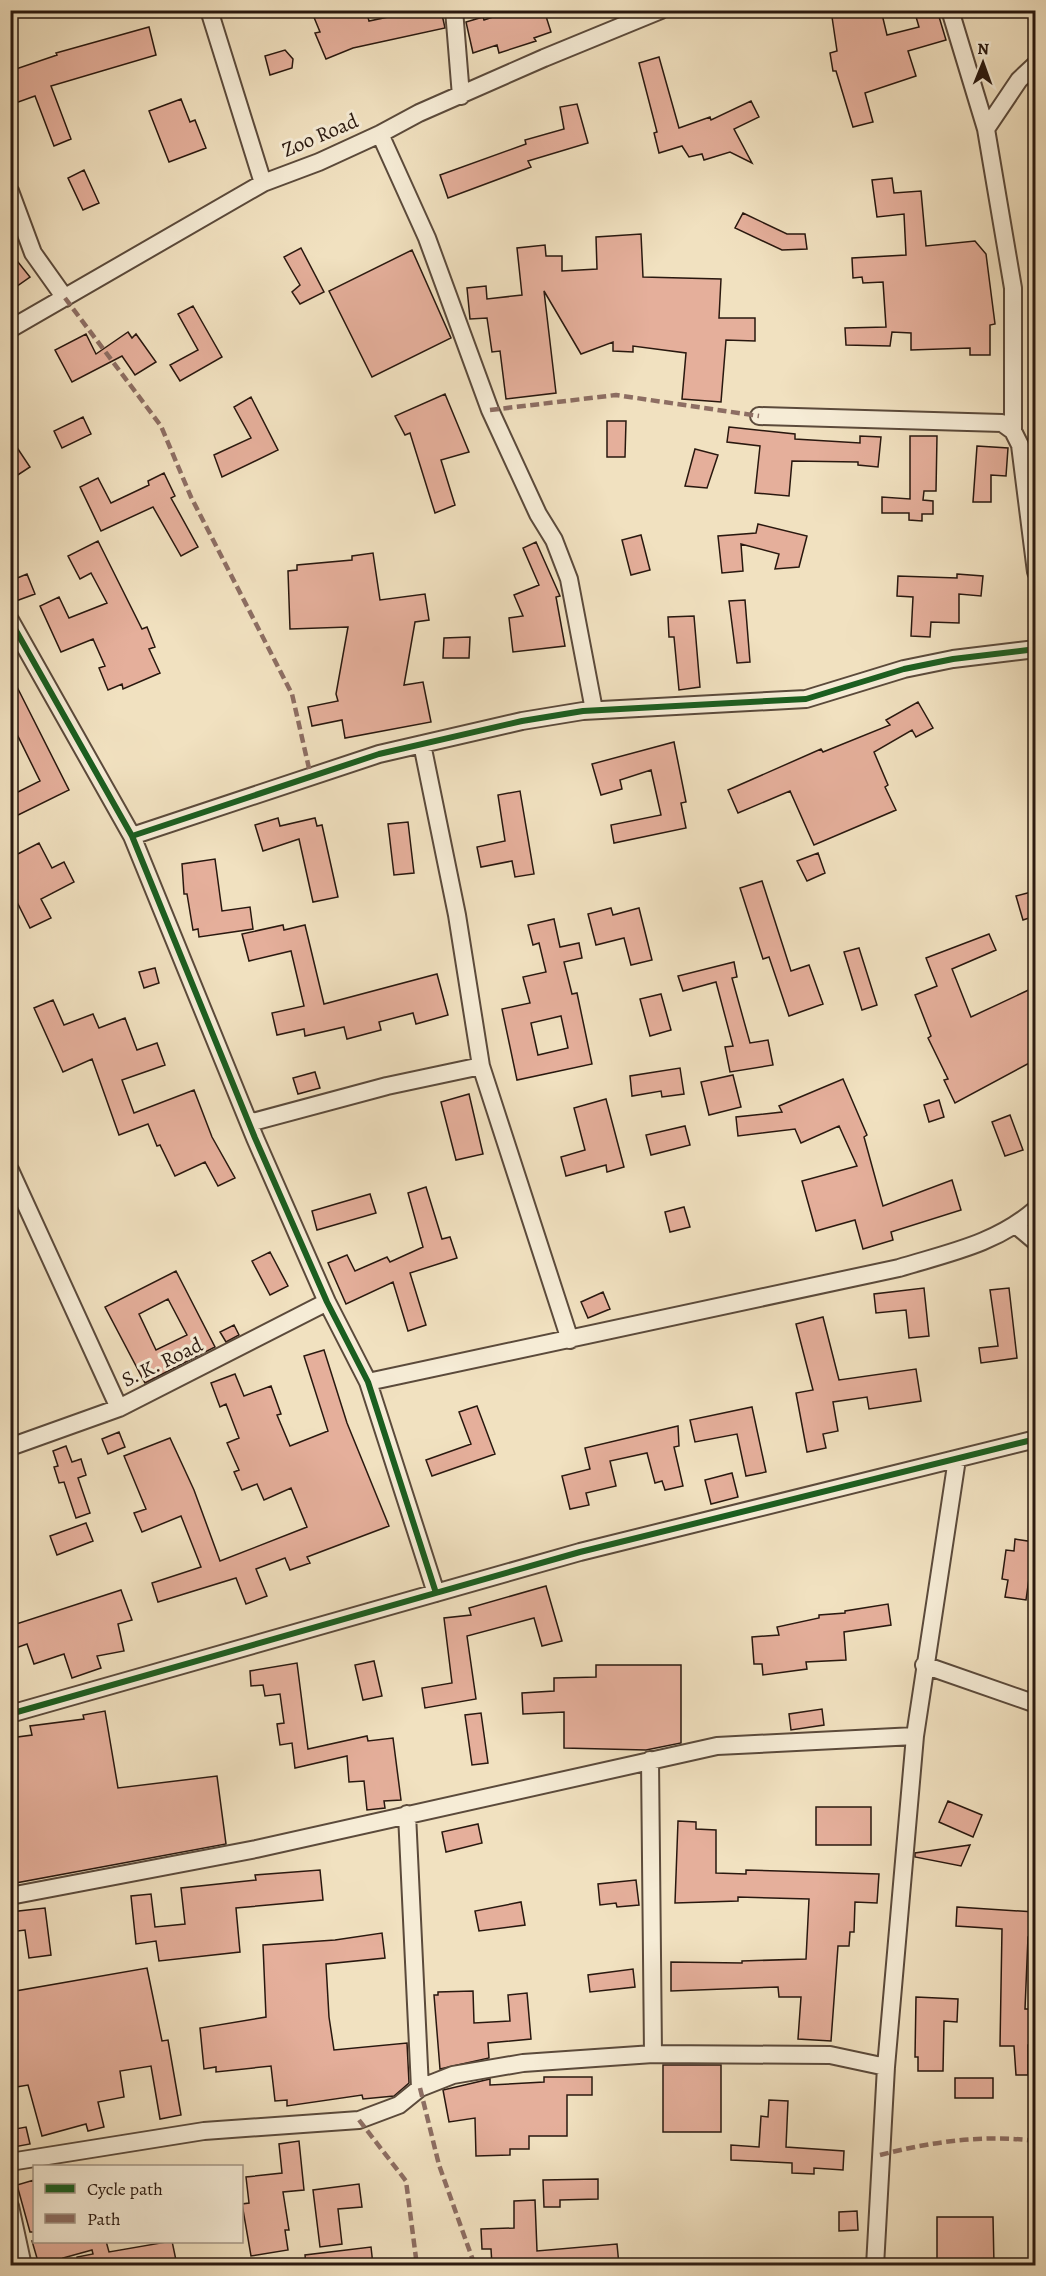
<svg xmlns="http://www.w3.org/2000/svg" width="1046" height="2276" viewBox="0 0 1046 2276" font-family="Alegreya,serif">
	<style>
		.building { fill: #e5af9b; stroke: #29180f; stroke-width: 1.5; fill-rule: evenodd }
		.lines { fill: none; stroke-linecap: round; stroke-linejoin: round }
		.street-casing { stroke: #5b4a3b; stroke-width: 20 }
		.street { stroke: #f6ecd6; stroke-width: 16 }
		.quiet { stroke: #8d6e63; stroke-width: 4.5; stroke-dasharray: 9 4.5; stroke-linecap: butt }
		.cycleway-casing { stroke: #f6ecd6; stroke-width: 10 }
		.cycleway { stroke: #1b5e20; stroke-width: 6 }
		.labels { text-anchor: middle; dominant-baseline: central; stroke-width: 6; stroke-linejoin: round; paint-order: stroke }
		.street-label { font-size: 21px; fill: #29180f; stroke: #f6ecd6 }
	</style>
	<rect width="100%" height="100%" fill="#f1e1c0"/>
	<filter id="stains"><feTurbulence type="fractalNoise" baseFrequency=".00333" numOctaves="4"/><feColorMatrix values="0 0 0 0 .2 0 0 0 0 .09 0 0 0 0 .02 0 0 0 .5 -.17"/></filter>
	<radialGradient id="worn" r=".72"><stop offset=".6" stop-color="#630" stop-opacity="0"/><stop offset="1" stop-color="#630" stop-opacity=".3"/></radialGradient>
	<path class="building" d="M311,10H366L369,21L421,10H441L445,28L353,48L326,59L315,33L320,32Z
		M514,10H544L551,32L534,38L536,41L499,53L497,45L473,53L466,22L483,17L484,20Z
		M857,10H881L887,35L919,27L914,10H937L946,40L908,51L916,76L865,93L873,122L853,127L836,71H833L830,53L837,51L832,17L858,13Z
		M149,27L156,55L51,86L71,139L54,146L35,96L10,105V71L57,55L56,53Z
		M285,50L293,59L292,68L270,75L265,56Z
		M659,57L679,128L710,117L711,120L751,101L759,117L734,129L752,163L730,152L704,160L702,154L689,157L682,146L659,153L654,133L657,132L639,63Z
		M181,99L190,122L195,120L206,148L169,162L149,111Z
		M577,104L588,143L528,161L531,167L448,198L440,175L526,144L525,140L564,129L560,107Z
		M84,170L99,203L83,210L68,178Z
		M892,178L894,193L921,191L926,246L975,241L986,254L995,324L990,325V355H970V348L911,350V333L892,332L890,346L846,345L845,328L886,327L883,282L863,283L862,277L853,278L852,258L906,255L904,214L877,217L872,180Z
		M743,213L787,234H805L807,249L782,250L735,228Z
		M641,234L643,277L721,279L719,318H755V341L726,340L721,402L682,399L686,353L633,346V352L613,351V342L581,354L544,291L556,393L506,399L500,351L492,352L487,318L470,319L467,288L486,286L487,299L522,295L517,248L545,245L546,256H562V271L597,269L596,237Z
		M301,248L324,292L300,304L292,292L300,285L284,257Z
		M412,250L451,338L372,377L329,291Z
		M10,252L30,277L10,291Z
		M193,306L222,357L180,381L170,365L198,350L178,314Z
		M128,332L132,338L136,334L156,362L135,375L122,356L72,382L55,350L86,334L96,354Z
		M445,394L469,452L441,460L455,505L435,513L410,433L405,435L395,416Z
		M251,397L278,450L222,477L214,455L251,438L234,407Z
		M83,417L91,434L62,448L54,431Z
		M607,421H626L625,457H607Z
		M729,427L795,434V439L860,443V436L881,437L878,467L858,465V462L792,461L789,496L755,493L760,446L727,442Z
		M910,436H937L936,491H924L923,500L933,501V514H922V521L909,520V513H882V497L910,499Z
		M10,437L30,467L10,480Z
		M977,446L1008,448L1006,476L991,475V502H973Z
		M695,449L718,455L707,488L685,486Z
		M164,473L175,496L171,498L198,547L181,556L153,507L101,531L80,487L98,478L111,503L149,485L148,481Z
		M758,524L807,536L799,567L775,569L779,554L741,544L743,571L722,573L718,536L756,533Z
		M641,535L650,570L631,575L622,540Z
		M98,541L142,629L147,627L155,647L149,649L160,673L123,689L122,684L108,690L99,668L105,666L93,639L61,652L40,606L59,597L69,618L107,603L91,573L80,579L68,556Z
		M536,542L560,596L556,597L565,646L513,652L509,618L523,616L514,595L539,585L523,548Z
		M373,553L380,600L425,594L429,620L415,622L404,685L423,682L431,722L345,738L342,720L312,726L308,707L338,701L336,694L348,627L290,629L288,571L297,570V565L352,560V556Z
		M27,574L35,594L16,601L10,581Z
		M957,574L983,576L981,596L959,594V623L931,622L930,637L911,636L913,597L897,596L898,576L957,578Z
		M745,600L750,662L737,663L729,601Z
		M694,616L700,687L679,690L674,637H669L668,617Z
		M470,637L469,658H443L444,638Z
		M11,675L69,790L10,819V796L40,781L11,722Z
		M918,702L933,728L916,737L912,730L874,752L888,785L885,787L896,810L814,845L790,791L738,813L728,790L821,749L823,752L890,725L886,720Z
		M674,742L686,802L681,803L686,828L614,843L611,825L661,815L651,770L620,780L622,789L601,795L592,764Z
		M520,791L534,874L515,877L512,861L481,867L477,847L505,841L498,795Z
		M278,818L280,826L315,818L317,826L322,825L338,897L313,902L299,839L263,851L255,825Z
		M408,822L414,873L394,875L388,824Z
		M39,843L52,868L64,862L74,882L41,899L51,918L30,928L10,888V858Z
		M818,853L825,873L807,881L797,861Z
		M215,859L222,911L250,907L253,929L199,937L198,929L193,930L187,894H184L182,864Z
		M762,881L791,971L809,965L823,1004L789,1016L769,957L763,959L740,888Z
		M1035,891V916L1023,920L1016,896Z
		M611,908L613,915L639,908L652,960L631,965L624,938L596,945L588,914Z
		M554,919L560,947L579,943L582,958L564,962L572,994L577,993L592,1064L517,1080L502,1009L530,1003L523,977L546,972L539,943L533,945L528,925ZM561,1016L568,1048L538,1055L531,1023Z
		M283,925L284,930L305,925L324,1004L437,974L448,1015L416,1024L413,1013L379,1022L381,1030L347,1039L344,1027L305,1036L304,1029L277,1035L272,1013L304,1006L291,951L249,961L242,934Z
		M989,934L996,950L952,969L971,1017L1035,987V1060L955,1103L944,1080L948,1079L928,1038L931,1036L915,995L937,986L926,958Z
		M859,948L877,1005L862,1010L844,952Z
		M734,962L737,977L732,978L750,1043L768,1040L773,1065L730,1072L725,1047L733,1046L716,982L683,991L678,976Z
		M155,968L159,983L144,988L139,972Z
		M661,994L671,1030L650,1036L640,999Z
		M53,1000L64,1025L93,1014L99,1028L125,1018L137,1050L157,1043L165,1065L122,1080L134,1113L194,1090L212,1137L235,1178L218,1186L205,1162L175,1176L160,1145L157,1146L148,1124L119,1135L92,1059L63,1072L34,1008Z
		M680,1068L684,1094L662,1097L661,1091L632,1096L630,1076Z
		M315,1072L320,1088L298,1094L293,1078Z
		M733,1075L741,1107L709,1115L701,1082Z
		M843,1079L867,1135L864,1137L883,1206L952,1180L961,1210L891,1232L893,1240L863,1249L855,1220L816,1231L802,1181L857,1166L839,1126L801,1143L795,1129L738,1136L736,1117L782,1112L779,1106Z
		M469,1094L483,1154L456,1160L441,1102Z
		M606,1099L624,1167L607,1172L606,1165L566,1176L561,1157L585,1150L574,1108Z
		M939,1100L944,1117L929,1122L924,1105Z
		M1010,1115L1023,1150L1005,1156L992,1122Z
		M685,1126L690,1145L651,1155L646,1135Z
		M426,1187L442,1239L450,1237L457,1258L410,1273L426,1325L408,1331L393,1282L346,1304L328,1263L347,1255L355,1271L387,1257L390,1262L423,1247L408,1193Z
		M370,1194L376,1213L317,1230L312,1211Z
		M684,1207L690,1227L670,1232L665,1212Z
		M270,1252L288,1286L270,1295L252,1261Z
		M176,1271L215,1347L145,1383L105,1307ZM168,1299L187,1335L156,1350L139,1314Z
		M924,1288L929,1336L909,1338L906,1310L876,1313L874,1294Z
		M1009,1288L1017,1358L981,1363L979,1348L998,1346L990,1290Z
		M603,1292L610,1309L588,1318L581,1302Z
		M823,1317L839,1380L916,1369L921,1401L869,1409L867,1397L833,1402L838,1431L823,1434L826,1448L807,1452L796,1393L813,1390L796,1324Z
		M234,1325L239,1335L226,1342L220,1332Z
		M324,1350L347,1423L389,1526L307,1557L310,1563L290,1570L285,1558L256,1569L267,1596L246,1604L236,1578L158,1602L152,1583L201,1567L181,1516L142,1532L134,1513L146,1509L124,1456L170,1438L194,1490L220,1561L307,1527L291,1488L264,1500L257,1484L242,1490L234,1472L239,1470L227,1443L239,1438L226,1404L220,1407L211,1383L235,1374L244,1396L271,1386L281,1414L277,1415L290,1446L328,1431L304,1356Z
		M477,1406L495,1454L432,1476L426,1460L471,1444L459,1412Z
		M752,1407L766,1472L746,1476L737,1434L695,1442L690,1420Z
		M678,1426L679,1446L674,1447L683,1486L665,1490L662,1481L655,1483L647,1453L610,1461L616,1486L586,1493L589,1505L570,1509L562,1476L590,1469L585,1448Z
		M119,1432L125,1447L108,1454L102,1439Z
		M66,1446L72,1462L81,1459L86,1475L78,1478L90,1513L76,1518L64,1482L59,1483L54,1467L58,1466L53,1451Z
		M732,1473L738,1497L711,1504L705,1480Z
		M86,1523L93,1541L57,1555L50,1536Z
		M1015,1539L1034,1542L1026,1600L1005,1597L1008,1580L1002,1579L1006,1550L1014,1551Z
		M546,1586L562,1641L542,1646L534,1618L467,1636L476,1699L425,1708L422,1688L452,1683L444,1618L471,1615L469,1608Z
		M121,1590L132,1620L118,1624L124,1651L97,1656L101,1668L72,1678L64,1654L34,1664L27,1644L10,1650V1626Z
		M888,1604L891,1625L844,1632L846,1660L806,1662L807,1669L763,1675L762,1664H754L752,1637L779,1635L777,1627L819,1618V1615L845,1613V1611Z
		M374,1661L382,1696L363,1700L355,1665Z
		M297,1663L308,1749L367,1736L368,1741L393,1738L401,1800L384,1801L385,1808L367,1810L364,1781L349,1782L347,1756L295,1768L292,1743L280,1745L277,1724L284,1723L280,1694L265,1696L263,1685L251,1686L250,1671Z
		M596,1665H681V1743L646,1750L564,1748V1712L523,1714L522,1693L554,1691V1678L596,1677Z
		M822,1709L824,1725L791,1730L789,1714Z
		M105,1711L118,1788L217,1776L226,1844L10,1884V1738L32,1735L30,1726L84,1719L83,1715Z
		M481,1713L488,1763L472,1765L465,1715Z
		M948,1801L982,1815L973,1837L939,1822Z
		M816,1807H871V1845H816Z
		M678,1821L696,1822V1829L716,1830V1873L746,1874V1870L879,1874L877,1903L855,1902L854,1932H850L849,1946H838L831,2041L798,2039L801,1997H779L778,1987L671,1991V1962L742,1963V1961L806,1959L809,1899L738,1897V1901L675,1903Z
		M478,1824L482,1843L446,1852L442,1832Z
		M970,1845L961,1866L915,1857V1853Z
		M320,1870L323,1900L236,1908L240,1952L159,1961L156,1941L136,1944L131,1896L151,1894L155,1927L185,1924L181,1888L256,1880L255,1875Z
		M636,1880L639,1905L617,1907L616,1903L600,1905L598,1884Z
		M521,1902L525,1925L479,1931L475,1911Z
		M957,1907L1035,1912V1938L1028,1937L1025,2009H1035V2045H1028V2075H1016L1014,2046H1000L1002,1929L956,1926Z
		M45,1908L51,1955L29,1958L25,1930L10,1932V1912Z
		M382,1933L385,1958L326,1964L329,2017L334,2050L407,2043L409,2083L394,2096L363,2099L362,2095L287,2106V2100L275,2101L271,2066L216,2072V2067L204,2069L200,2028L266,2017L263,1945L335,1940Z
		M147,1968L162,2041L168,2040L181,2115L160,2119L151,2066L120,2071L124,2097L98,2102L104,2127L88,2131L86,2124L42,2136L28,2085L10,2088V1992Z
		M633,1969L635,1987L590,1992L588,1975Z
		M473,1991L474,2023L510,2021L508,1995L527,1993L531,2039L488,2043L489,2058L440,2069L434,1995H438V1992Z
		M916,1997L958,1999L957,2022L944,2021L943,2071H918V2057H915Z
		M663,2065H721V2132H663Z
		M544,2077H592V2095H567V2136H529V2149H510V2155L476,2156L475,2118L449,2122L443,2090L490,2079V2085L544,2082Z
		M955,2078H993V2098H955Z
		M769,2100L788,2101L786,2147L844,2151L843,2170L814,2168V2174L792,2173V2163L731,2160V2145L759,2147L761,2116L768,2117Z
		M26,2127L30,2144L14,2147L10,2130Z
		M299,2141L304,2190L283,2192L289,2230H285L288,2250L251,2256L242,2204L249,2203L246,2177L282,2173L279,2144Z
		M598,2179V2199L560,2200V2207H544L543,2180Z
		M34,2180V2232H30L17,2185Z
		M359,2184L362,2207L338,2209L342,2244L320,2247L313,2190Z
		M535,2200L537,2251L617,2244L619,2265H492L491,2249H482L481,2229L514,2228V2201Z
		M857,2211L858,2230L839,2231V2212Z
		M937,2217H993L994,2265H974V2261H937Z
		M32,2241H106L109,2252L172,2241L177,2265H77V2257L93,2254L92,2250L63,2258L65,2265H39Z
		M371,2247L373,2265H306L305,2255Z"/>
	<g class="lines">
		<g class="street-casing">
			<path id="street" d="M209,10L263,183
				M454,10L461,96
				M950,10L986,129L1013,288V431
				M986,129L1019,80L1036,64
				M380,134L427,238L490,410L538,514L554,540L569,579L594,710
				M10,191L33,253L65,298
				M10,329L263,183L319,162L380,134L419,113L544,58L661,10
				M759,416L1002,423L1013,431L1020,445L1036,572
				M10,620L132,836L255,1138L327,1302L368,1382L436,1593
				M422,744L457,915L481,1066L570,1340
				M132,836L379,754L522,721L583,711L806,699L904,669L953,659L1036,649
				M249,1123L387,1086L481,1066
				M10,1170L119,1408
				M1017,1226L1036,1242
				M368,1382L899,1268C948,1253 996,1244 1036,1209
				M10,1447L119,1408L327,1302
				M924,1665L1036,1704
				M10,1714L580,1552L1036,1439
				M650,1760L653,2054
				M407,1814L420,2088
				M10,1896L256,1849L717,1746L915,1736
				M10,2162L204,2131L359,2120L399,2105L420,2088L453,2075L523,2063L653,2054L830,2055L886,2067
				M10,2206L23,2266
				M875,2266L886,2067L915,1736L957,1459"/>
		</g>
		<use href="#street" class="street"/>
		<path class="quiet" d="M65,298L161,426L191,497L292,694L311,777
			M490,410L616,395L759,416
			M420,2088L439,2165L475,2266
			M359,2120L406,2181L417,2266
			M880,2155C930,2142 984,2134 1036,2141"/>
		<g class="cycleway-casing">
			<path id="cycleway" d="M10,620L132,836L255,1138L327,1302L368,1382L436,1593
				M132,836L379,754L522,721L583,711L806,699L904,669L953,659L1036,649
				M10,1714L580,1552L1036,1439"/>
		</g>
		<use href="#cycleway" class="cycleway"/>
	</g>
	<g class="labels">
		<g class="street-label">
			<text transform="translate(320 135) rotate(-23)">Zoo Road</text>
			<text transform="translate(162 1362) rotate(-26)">S. K. Road</text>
		</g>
	</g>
	<rect width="1046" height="2276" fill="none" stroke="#f1e1c0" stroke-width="36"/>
	<rect x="12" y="12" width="1022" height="2252" fill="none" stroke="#29180f" stroke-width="3"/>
	<rect x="18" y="18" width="1010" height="2240" fill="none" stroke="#29180f" stroke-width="1.5"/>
	<rect x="33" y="2165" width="210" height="78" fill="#f6ecd6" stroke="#a49786" stroke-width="1.5"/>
	<rect x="45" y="2184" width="30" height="9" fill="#1b5e20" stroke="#a49786" stroke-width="1.5"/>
	<text x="87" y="2195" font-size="18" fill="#29180f">Cycle path</text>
	<rect x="45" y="2214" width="30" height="9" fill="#8d6e63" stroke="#a49786" stroke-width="1.5"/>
	<text x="87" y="2225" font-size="18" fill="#29180f">Path</text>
	<g transform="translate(983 63) rotate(1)" stroke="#f6ecd6" stroke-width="4.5" paint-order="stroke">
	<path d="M0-4.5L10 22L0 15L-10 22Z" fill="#29180f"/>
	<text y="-9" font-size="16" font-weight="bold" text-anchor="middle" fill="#29180f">N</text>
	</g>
	<rect width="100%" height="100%" filter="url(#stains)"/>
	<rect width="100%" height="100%" fill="url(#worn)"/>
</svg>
